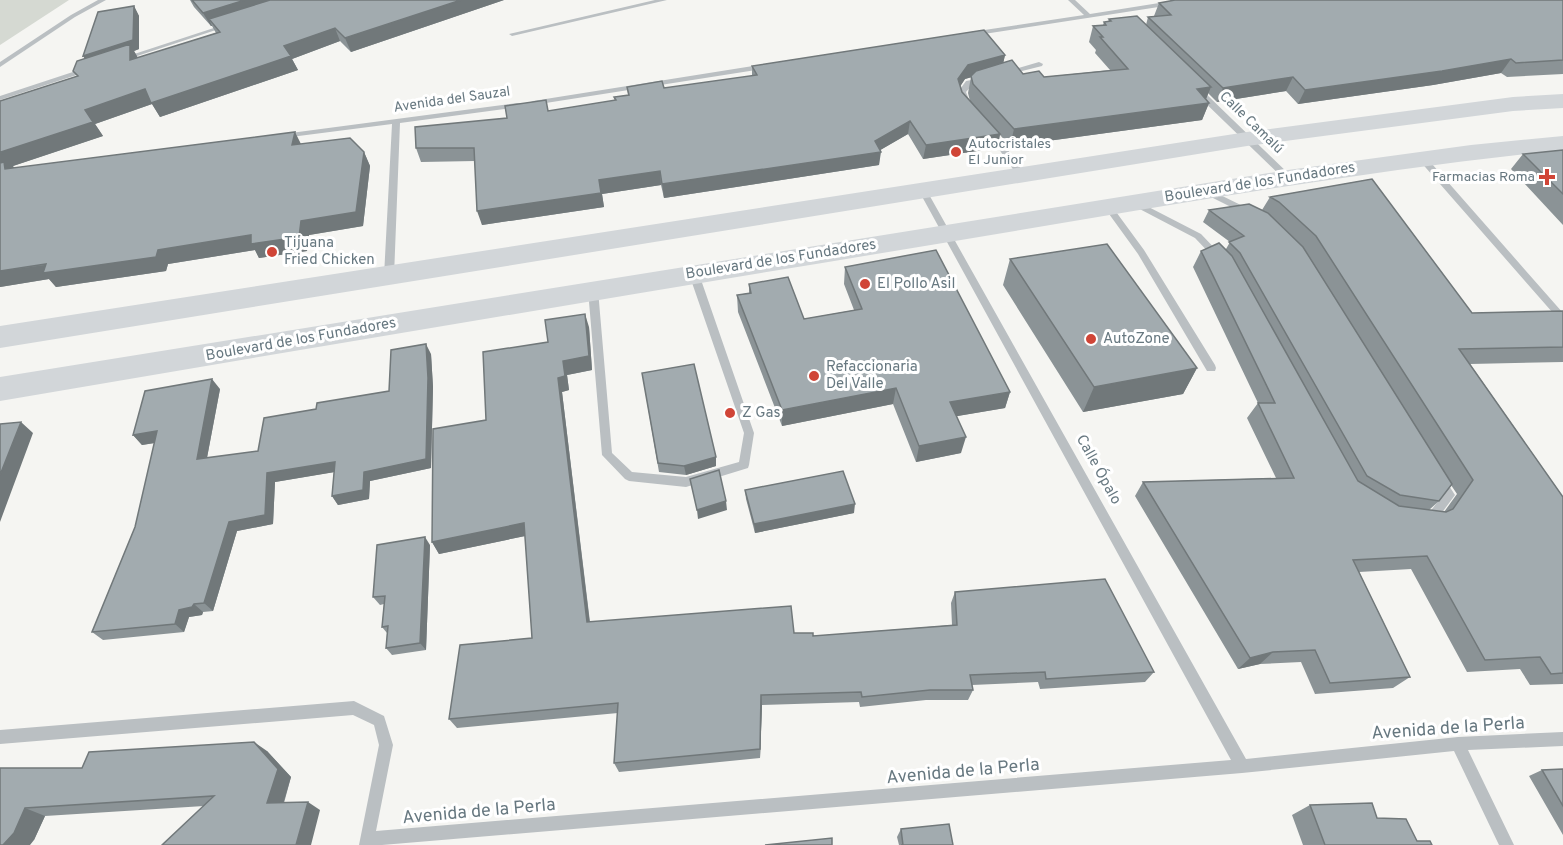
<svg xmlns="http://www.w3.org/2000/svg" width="1563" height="845" viewBox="0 0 1563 845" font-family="Overpass,sans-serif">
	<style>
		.green { fill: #d5d9d2 }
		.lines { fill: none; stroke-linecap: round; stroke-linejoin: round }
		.minor { fill: #babfc2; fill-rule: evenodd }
		.major { fill: #d2d6d9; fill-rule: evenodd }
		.wall { fill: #8b9396; fill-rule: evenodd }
		.shaded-wall { fill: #71787a }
		.building { fill: #a2abaf; stroke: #71787a; stroke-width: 1.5 }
		.poi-dot { fill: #d04537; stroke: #fff; stroke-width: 2 }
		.labels { text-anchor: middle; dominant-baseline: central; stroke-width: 6; stroke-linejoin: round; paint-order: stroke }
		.far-street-label { font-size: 14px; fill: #677880; stroke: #fff }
		.far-poi-label { font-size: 14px; fill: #677880; stroke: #fff; text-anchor: start }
		.street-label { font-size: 15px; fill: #677880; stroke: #fff }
		.poi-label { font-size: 15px; fill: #677880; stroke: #fff; text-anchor: start }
		.near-street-label { font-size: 18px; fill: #677880; stroke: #fff }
	</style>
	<rect width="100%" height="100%" fill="#f5f5f2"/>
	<path class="green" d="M0,0H69L0,45Z"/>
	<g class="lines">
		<path class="minor" d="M98,0H106L75,17L0,67V62L71,15Z
			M655,0H667L512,36L509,34Z
			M1068,0H1075L1090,14L1178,0H1194L1191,2L971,36L968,34L971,32L1084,15Z
			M226,24L231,25L125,60L119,59Z
			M1039,62L1043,64L1042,66L1006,75L1002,73Z
			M766,64L770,66L769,68L533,105L529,103L533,101Z
			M85,68L92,70L0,100V96Z
			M982,78L986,80L985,82L972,85L966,92L971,105L964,107L958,92L966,81Z
			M1194,88H1200L1291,176V180H1285L1194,92Z
			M517,103H520V107L400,123L394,276L389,279L384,276L392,124L283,138L279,136L283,134Z
			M988,130H994L1024,173L1023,175H1017L987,132Z
			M1419,156H1425L1563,313V322L1560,321L1419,160Z
			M923,188L927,191L1246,759L1458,737L1563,732V746L1468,750L1514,845H1499L1454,751L1242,773L382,845H359L379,745L374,725L353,715L0,744V730L354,701L384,716L393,745L376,831L1231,760L919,191Z
			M1206,188L1251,210L1252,212L1248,215L1245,214L1203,193V189Z
			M1135,200L1201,234L1222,256V260H1216L1195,238L1132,205V201Z
			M1108,204L1111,205L1144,250L1215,365L1216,368L1215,371H1207L1138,254L1104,207Z
			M694,271L699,274L754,433L749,465L748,468L686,487L629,481L625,479L602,455L588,290L593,287L598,290L612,453L632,472L686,477L739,462L744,433L689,274Z
			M1440,476L1444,478L1455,495L1435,522L1431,524L1423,521L1421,518L1423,515L1429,513L1443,495L1434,481L1436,478Z"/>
		<path class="major" d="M1563,94V108L1513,111L1247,146L0,348V326L1247,132L1513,97Z
			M1563,136V150C1357,171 1153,208 949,242C633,294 316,347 0,401V377L1288,170L1471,145Z"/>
	</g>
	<path class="wall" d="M190,0H504L351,52L340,41L292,59L298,70L160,117L152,104L95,124L103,136L13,166L14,168L9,169L300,144L364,152L370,166L363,226L309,235L307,251L259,258L255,250L168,264L166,271L56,287L49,279L0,287V101L77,76L73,71L85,58L83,56L134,6L139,16V49L134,51L138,58L216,33L212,26H211L194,7Z
		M1563,0V74L1507,77L1501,73L1433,85L1298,104L1286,91L1217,102L1208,93L1206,99L1209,103L1202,120L1010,146L1000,135L997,148L923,159L908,134L880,150L879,165L664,198L661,185L602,194L604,207L482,225L475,161L421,162L416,148L507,118L615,101L614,97L628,95L627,87L664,88L752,76V66L1005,55L1003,63L1023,74L1044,77L1110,70L1095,53L1096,50L1089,42L1093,26L1103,25L1104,22H1108L1109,19L1146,25L1148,17L1154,16L1159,3ZM971,77L968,93L970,101L962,92L960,86L965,79Z
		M1563,150V225L1511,169L1523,154Z
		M1372,179L1472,313L1563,311V362L1470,364L1563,497V684L1530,685L1520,669L1467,672L1411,569L1359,572L1410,677L1393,688L1315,694L1301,662L1260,664L1238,669L1135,496L1143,482L1276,478L1247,418L1258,403L1193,267L1201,251L1226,249L1230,242L1203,222L1209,210H1262L1270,197ZM1451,485L1457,494L1444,512L1429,510L1439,501Z
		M1010,259L1197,368L1183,394L1083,412L1003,285Z
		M845,267L1010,392L1005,408L957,416L961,453L916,462L893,404L782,426L738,312L737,295L749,293V284L804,319L854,310L844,284Z
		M589,327L592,370L567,375L569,390L562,392L590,622L794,633L813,636L952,625L951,603L955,592L1154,672L1145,682L1040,689L1038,682L972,685L973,690L968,700H926L860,707L859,702L762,705L760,758L619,772L614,763L618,713L457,728L449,719L532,638L525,536L439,554L432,542L486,420L548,342Z
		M431,354L433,387L431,468L370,481L369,499L338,505L332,496L334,472L275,482L273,524L237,531L213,611L203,612L202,615L189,617L184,632L103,640L92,632L135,527L155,443L142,445L133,435L220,389L207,458L258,451L316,409L389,391Z
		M642,373L716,457V466L686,475L659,472Z
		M745,490L854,513L755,533L746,499Z
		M430,545L426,650L392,655L386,648L387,633L382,627L384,604L380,605L373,597Z
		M267,751L291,777L284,803L320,810L204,806L45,816L34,840L0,768H82Z
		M1563,769V835L1529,776L1542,770Z
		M1310,805L1377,818L1417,841L1432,845H1303L1292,815Z
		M901,829L953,845H899L897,837Z"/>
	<path class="shaded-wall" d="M245,0H294L209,19L212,26H211L203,13Z
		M461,0H504L351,52L345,38Z
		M134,6L139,16V49L134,51L138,58V74L89,65L83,56Z
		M335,28L340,41L292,59L298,70L160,117L152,104L95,124L103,136L13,166L14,168L0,170V154L1,152L85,110L145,89L284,46Z
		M1005,55L1002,69L965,79L956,93L958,79L968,65Z
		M1511,59L1501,73L1433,85L1298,104L1305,90Z
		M1293,77L1286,91L1217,102L1223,88Z
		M1211,87L1204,104L1209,103L1202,120L1010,146L1014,129L1197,89Z
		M910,121L908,134L877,152H881L879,165L664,198L662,184L875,141Z
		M295,132L302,146L292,145Z
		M1000,134L997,148L923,159L926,145Z
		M364,152L370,166L363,226L309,235L307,251L259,258L255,250L168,264L166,271L56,287L49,279L0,287V271L158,250L301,221Z
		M660,171L661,185L602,194L604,207L482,225L477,211L599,180Z
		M585,314L589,327L592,370L567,375L569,390L562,392L591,633L587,622L558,378L563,361Z
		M426,344L431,354L433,387L431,468L370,481L369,499L338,505L332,496Z
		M1197,368L1183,394L1083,412L1094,387Z
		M212,379L220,389L205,468L197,459Z
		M896,388L893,404L782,426V410Z
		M1010,392L1005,408L946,418L950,402Z
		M21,422L33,433L0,522V475Z
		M157,431L166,441L142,445L133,435Z
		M966,437L961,453L916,462L919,446Z
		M716,457V466L686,475L684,466Z
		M335,462L341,471L275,482L273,524L237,531L213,611L204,603L229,522L267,473Z
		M726,501L727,510L698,519L697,510Z
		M855,504L854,513L755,533L754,524Z
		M524,523L530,535L439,554L432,542Z
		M425,537L430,545L426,650L420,643Z
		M194,604L203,612L202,615L189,617L184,632L175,624L179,610Z
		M1273,652L1260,664L1238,669L1250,658Z
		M761,695L762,705L760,758V749Z
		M254,742L267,751L291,777L281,811L267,803Z
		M308,802L320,810L311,845H296Z
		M25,808L45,816L34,840L30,845H3Z"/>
	<path class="building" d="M192,0H245L203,13Z
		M270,0H461L345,38L335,28L284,46L291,56L151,103L145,89L85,110L93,122L1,152L2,154H0V101L78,76L73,71L77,61L130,44V60L220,32L209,19Z
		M1175,0H1563V60L1516,63L1511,59L1442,71L1305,90L1293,77L1223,88L1148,17L1171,15L1159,3Z
		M134,6L133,40L83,56L98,12Z
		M1137,16L1211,87L1197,89L1209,103L1014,129L973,84L971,76L976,71L1012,60L1023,74L1039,71L1044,77L1128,69L1100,37H1103L1093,26L1106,25L1104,22L1111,21L1109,19Z
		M984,30L1005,55L968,65L958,79L962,92L1000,134L926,145L910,121L875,141L881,152L662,184L660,171L599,180L601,193L477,211L474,148H416L415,127L507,118L505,106L546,100L548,111L616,100L614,97L629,95L627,87L662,81L664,88L757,75L752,66Z
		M295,132L292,145L350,138L364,152L356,212L301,221L299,237L251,244V235L158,250L156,257L43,273L46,264L0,271V163L4,162L5,169Z
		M1563,150V194L1523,154Z
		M1372,179L1472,313L1563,311V347L1459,349L1563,497V673L1551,674L1540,657L1485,660L1427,556L1353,560L1410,677L1330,683L1315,650L1273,652L1250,658L1143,482L1294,478L1258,403H1275L1201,251L1219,243L1232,256L1358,481L1399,506L1446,512L1453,509L1473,480L1316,236L1279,202L1270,197Z
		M1249,204L1268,213L1303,247L1452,484L1439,501L1400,495L1367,476L1240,253L1229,242L1244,236L1209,210Z
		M1107,244L1197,368L1094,387L1010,259Z
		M936,250L1010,392L950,402L966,437L919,446L896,388L782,410L737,295L751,293L749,284L788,277L804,319L862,309L845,267Z
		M585,314L589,356L563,361L565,376L558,378L587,622L791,606L794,633H813V636L957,625L955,592L1105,579L1154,672L1046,679L1045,672L970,675L973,690H930L862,697L861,692L761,695L760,749L614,763L618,703L449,719L460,645L532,638L524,523L432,542L433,429L486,420L483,352L548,342L545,320Z
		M426,344L428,378L426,459L364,472L363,490L332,496L335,462L267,473L265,515L229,522L204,603L194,604L192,607L179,610L175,624L92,632L135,527L157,431L133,435L145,391L212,379L197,459L258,451L264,418L316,409L317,403L389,391L391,350Z
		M694,364L716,457L684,466L658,463L642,373Z
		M21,422L0,475V424Z
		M719,470L726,501L697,510L690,479Z
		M843,471L855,504L754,524L745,490Z
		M425,537L420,643L386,648L388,626L382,627L385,596L373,597L377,545Z
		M254,742L278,769L267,803L308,802L296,845H162L214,796L25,808L14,833L3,845H0V768H82L89,752Z
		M1563,769V806L1542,770Z
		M1372,803L1377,818L1406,819L1417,841H1430L1432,845H1325L1310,805Z
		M949,824L953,845H901H903L901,829Z
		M832,838V845H765Z"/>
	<g class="poi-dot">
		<circle cx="956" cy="152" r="6"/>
		<path d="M1544 168h6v6h6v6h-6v6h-6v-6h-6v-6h6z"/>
		<circle cx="272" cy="252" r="6"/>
		<circle cx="865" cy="284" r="6"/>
		<circle cx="1091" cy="339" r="6"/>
		<circle cx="814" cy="376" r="6"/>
		<circle cx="730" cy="413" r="6"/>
	</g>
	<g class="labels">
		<g class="far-street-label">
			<text transform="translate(452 100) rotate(-8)">Avenida del Sauzal</text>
			<text transform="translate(1251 123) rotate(44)">Calle Camalú</text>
		</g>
		<g class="far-poi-label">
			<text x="968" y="144">Autocristales<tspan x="968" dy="16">El Junior</tspan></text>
			<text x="1535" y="177" text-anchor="end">Farmacias Roma</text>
		</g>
		<g class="street-label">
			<text transform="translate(1260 183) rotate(-9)">Boulevard de los Fundadores</text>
			<text transform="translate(781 260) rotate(-9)">Boulevard de los Fundadores</text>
			<text transform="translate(301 340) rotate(-10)">Boulevard de los Fundadores</text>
			<text transform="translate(1098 470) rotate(61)">Calle Ópalo</text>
		</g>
		<g class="poi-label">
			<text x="284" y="243">Tijuana<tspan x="284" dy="17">Fried Chicken</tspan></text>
			<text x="877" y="284">El Pollo Asil</text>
			<text x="1103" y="339">AutoZone</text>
			<text x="826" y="367">Refaccionaria<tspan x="826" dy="17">Del Valle</tspan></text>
			<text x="742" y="413">Z Gas</text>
		</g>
		<g class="near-street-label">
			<text transform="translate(1448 729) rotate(-4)">Avenida de la Perla</text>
			<text transform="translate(963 772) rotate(-5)">Avenida de la Perla</text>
			<text transform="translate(479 812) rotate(-5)">Avenida de la Perla</text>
		</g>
	</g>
</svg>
